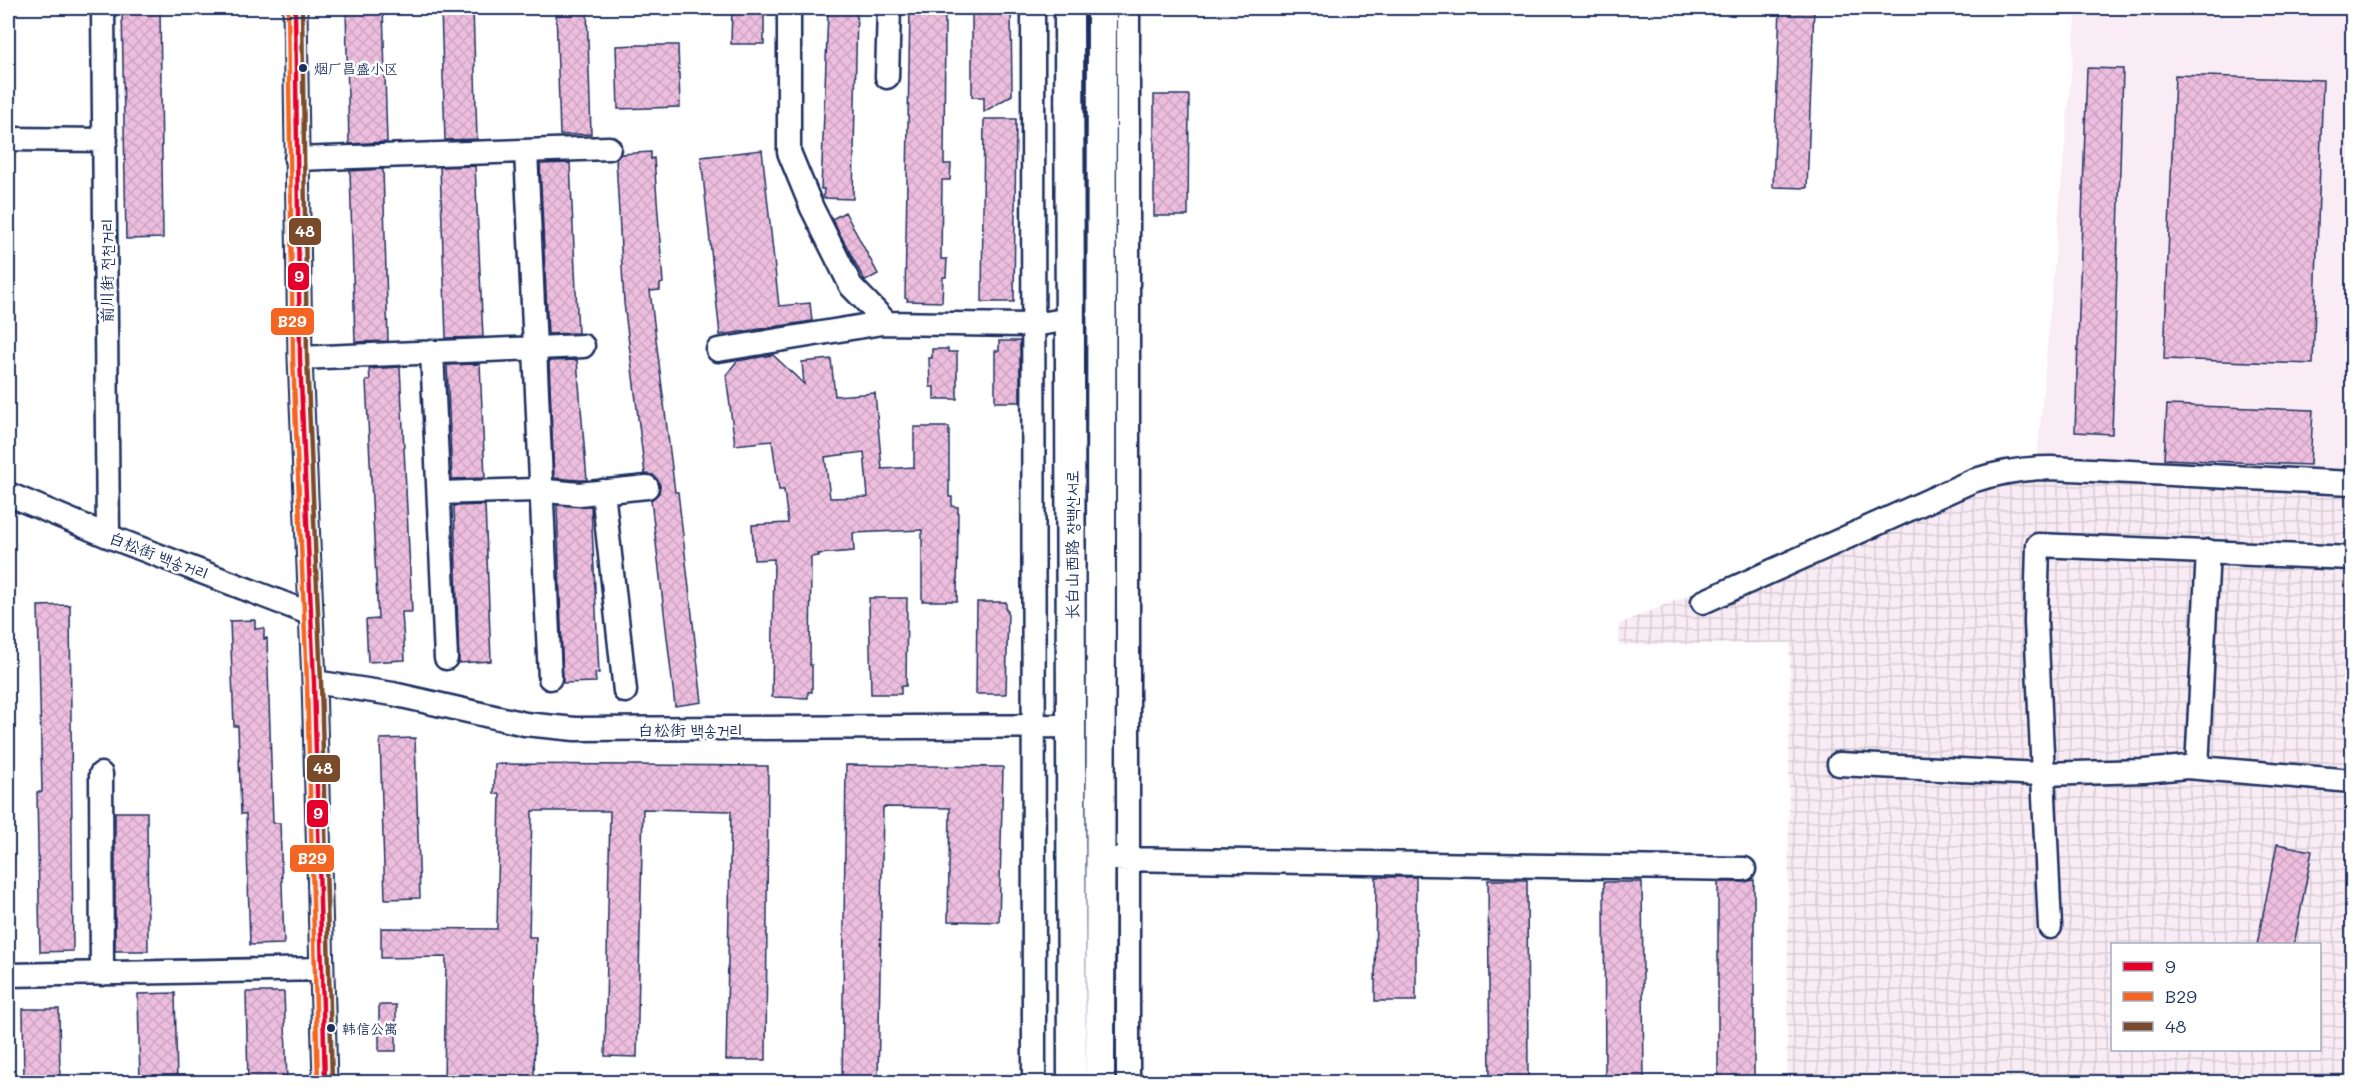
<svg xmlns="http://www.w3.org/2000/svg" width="2360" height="1090" viewBox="0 0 2360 1090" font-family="Mali,'LXGW WenKai TC','Poor Story',sans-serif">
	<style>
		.built { fill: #faecf5 }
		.industrial { fill: url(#industrial-grid); fill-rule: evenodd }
		.building { fill: url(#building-cross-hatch); stroke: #1b2f5e; stroke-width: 1.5; fill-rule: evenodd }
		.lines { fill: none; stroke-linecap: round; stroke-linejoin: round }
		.minor-casing { stroke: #1b2f5e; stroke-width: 27 }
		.major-casing { stroke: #1b2f5e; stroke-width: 33 }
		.minor { stroke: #fff; stroke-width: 22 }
		.major { stroke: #fff; stroke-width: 28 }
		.bus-1-casing { stroke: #fff; stroke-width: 9 }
		.bus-2-casing { stroke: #fff; stroke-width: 9 }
		.bus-3-casing { stroke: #fff; stroke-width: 9 }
		.bus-1 { stroke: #e4002b; stroke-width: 4.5 }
		.bus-2 { stroke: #f26522; stroke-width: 4.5 }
		.bus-3 { stroke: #7a4b2a; stroke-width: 4.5 }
		.bus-dot { fill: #1b2f5e; stroke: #fff; stroke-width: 2 }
		.labels { text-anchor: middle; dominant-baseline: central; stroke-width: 5; stroke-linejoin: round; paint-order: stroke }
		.bus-label { font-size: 14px; fill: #1b2f5e; stroke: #fff; text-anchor: start }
		.street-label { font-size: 16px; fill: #1b2f5e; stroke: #fff }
		.line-badge { stroke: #fff; stroke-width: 2 }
		.badge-label { font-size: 16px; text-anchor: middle; font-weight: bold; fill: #fff }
	</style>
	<defs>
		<pattern id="industrial-grid" width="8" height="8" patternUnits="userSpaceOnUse" patternTransform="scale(1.5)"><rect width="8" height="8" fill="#faecf5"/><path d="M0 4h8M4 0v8" fill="none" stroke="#d6cbd4"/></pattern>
		<pattern id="building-cross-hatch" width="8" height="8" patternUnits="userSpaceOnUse" patternTransform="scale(1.5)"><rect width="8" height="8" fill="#eebedf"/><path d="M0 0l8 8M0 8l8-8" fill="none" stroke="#cca4c2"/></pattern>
	</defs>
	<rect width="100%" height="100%" fill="#fff"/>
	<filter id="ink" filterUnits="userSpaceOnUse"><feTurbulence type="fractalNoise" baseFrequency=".0167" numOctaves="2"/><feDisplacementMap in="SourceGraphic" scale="12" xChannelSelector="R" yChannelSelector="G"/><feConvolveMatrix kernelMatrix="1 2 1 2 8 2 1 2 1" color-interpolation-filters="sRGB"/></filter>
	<g filter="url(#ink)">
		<path class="built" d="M2077,8H2352V479L2037,459Z"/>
		<path class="industrial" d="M2006,463L2352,479V1082H1787L1790,643L1619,645V624ZM2112,944H2320V1050H2112Z"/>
		<path class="building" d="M122,8H160L163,238L126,239Z
			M346,8H383L387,142L349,144Z
			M441,8H473L477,139L445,140Z
			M556,8H587L591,134L560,135Z
			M732,8H764V44H731Z
			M832,8H857L853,199L823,198L824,189H821L828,11H832Z
			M910,8H942L941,16H945L944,164H951L950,180H942L941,259H947L946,277H943L942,302L907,301L908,299L905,298Z
			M972,8H1011L1012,95L984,112V97H972Z
			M1780,8H1814L1807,188L1773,187Z
			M638,45H678L680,107L618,109L616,46Z
			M2087,68L2123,69L2112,434L2075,432Z
			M2175,75L2323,80L2313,364L2164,359Z
			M1154,95H1189L1188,216H1154Z
			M984,119H1016L1014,302H982Z
			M762,150L779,306L810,303L812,321L720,335L701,157Z
			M651,152V159L654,158L663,283L660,284V290L650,291L675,492H678L702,702L675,706L651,500L659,493L660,485L653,475L645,474L624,303L616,159L621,154Z
			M570,163L578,333L548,334L540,164Z
			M475,166L483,337L446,338L440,167Z
			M383,169L388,341L355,342L350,171Z
			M845,212L878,274L865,281L832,219Z
			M999,341H1020V402H995V351H999Z
			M932,349H948V352H957V399H934V387H930L929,358H932Z
			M773,355L804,384L802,362L831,359L835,396L875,393L882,469L914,467V427H949V497H952V506L958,507L957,601H922V530L853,533L854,551L818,554L819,556L811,557L810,665H812V692H808V698L772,697L774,559L754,560L752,525L788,523L784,490H779L772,441L735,445L726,375L737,361ZM864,452L868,497L830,498L825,457Z
			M577,360L587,480H579L554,478L549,361Z
			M480,364L485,478L452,479L447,365Z
			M400,367L412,612H402L405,660L368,662L366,620L378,619L366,381L370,380L369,369Z
			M2167,405L2313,410L2310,465L2164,459Z
			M485,505L491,661L459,663L454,506Z
			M557,505L591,506L599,673H595L596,682L563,683Z
			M869,598H907L906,686H901V694H871Z
			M977,602H1006V610H1008L1006,694H976Z
			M70,605L73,951L40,952L37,792H42L38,606Z
			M255,620V629L264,628V639L267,638L273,823H280L284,944L250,945L246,814H241L238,726H234L230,621Z
			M415,738L420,898L385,899L380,739Z
			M495,764L768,766L766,1060H726L731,811L643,809L637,1057L605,1056L610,811H532L529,937H536L534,1083H444L446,957L381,958V928L497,929L500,794H494Z
			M846,765L1003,767L999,922L948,921L950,808L883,807L878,1083H842Z
			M115,812H147L148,951H115Z
			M2277,844L2312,851L2294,945H2257Z
			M1376,877H1416V1001H1375Z
			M1488,880H1527L1528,1083H1490Z
			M1754,880V1083H1718V882H1744Z
			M1604,882H1642L1644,1083H1605Z
			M246,992H284L287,1083H248Z
			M175,993L177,1083H140L138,994Z
			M379,1005H396V1051H379Z
			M23,1009H59L60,1083H24Z"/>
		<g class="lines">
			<g class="minor-casing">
				<path id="minor" d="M103,8L108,536
					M295,8L300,358L314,682L325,1082
					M789,8V152L812,208L851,286L887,323
					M1033,8L1034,1082
					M1128,8V1082
					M887,77L889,8
					M8,139L106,140
					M526,151L550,678
					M296,159L609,148
					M718,350L882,323L1033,325L1071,319
					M432,352L446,658
					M300,358L583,346
					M603,491L625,691
					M439,493L536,490L579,494L647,487
					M8,494L108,536L311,614
					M1703,602L1972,481C1999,472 2023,468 2051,468L2352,483
					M314,682L393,694L525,724L575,729L1071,726
					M1839,764L2042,774L2144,771L2187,767L2352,781
					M2197,768L2208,551
					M101,774L102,974
					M1115,859L1744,869
					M2050,927L2036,622L2038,545L2352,558
					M8,975L322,969"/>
			</g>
			<g class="major-casing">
				<path id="major" d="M1069,8L1072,1082
					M1100,1082L1102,8"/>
			</g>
			<use href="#minor" class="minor"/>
			<use href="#major" class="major"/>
			<g class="bus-1-casing">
				<path id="bus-1" d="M295,8L300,358L314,682L325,1082"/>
			</g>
			<g class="bus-2-casing">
				<path id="bus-2" d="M288,8L293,358L307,682L318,1082"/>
			</g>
			<g class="bus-3-casing">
				<path id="bus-3" d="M302,8L307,358L321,682L332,1082"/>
			</g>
			<use href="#bus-1" class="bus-1"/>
			<use href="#bus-2" class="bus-2"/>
			<use href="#bus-3" class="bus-3"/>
		</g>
	</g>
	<g class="bus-dot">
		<circle cx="303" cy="68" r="5"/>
		<circle cx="331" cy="1028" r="5"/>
	</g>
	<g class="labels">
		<g class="bus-label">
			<text x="314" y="68">烟厂昌盛小区</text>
			<text x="342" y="1028">韩信公寓</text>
		</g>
		<g class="street-label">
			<text transform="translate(106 271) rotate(-90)">前川街 전천거리</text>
			<text transform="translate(1071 545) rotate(-90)">长白山西路 장백산서로</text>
			<text transform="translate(159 555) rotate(21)">白松街 백송거리</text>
			<text x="690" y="729">白松街 백송거리</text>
		</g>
	</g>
	<g class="line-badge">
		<rect x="288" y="217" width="34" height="29" rx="6" fill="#7a4b2a"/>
		<rect x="287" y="262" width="23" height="29" rx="6" fill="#e4002b"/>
		<rect x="270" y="307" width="45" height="29" rx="6" fill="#f26522"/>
		<rect x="306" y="754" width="35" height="29" rx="6" fill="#7a4b2a"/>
		<rect x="306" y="799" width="23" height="29" rx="6" fill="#e4002b"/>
		<rect x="289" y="844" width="46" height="29" rx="6" fill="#f26522"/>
	</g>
	<g class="badge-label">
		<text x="305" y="237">48</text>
		<text x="299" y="282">9</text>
		<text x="292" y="327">B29</text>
		<text x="323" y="774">48</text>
		<text x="318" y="819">9</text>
		<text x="312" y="864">B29</text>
	</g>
	<rect width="2360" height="1090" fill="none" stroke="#fff" stroke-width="30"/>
	<rect x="15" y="15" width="2330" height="1060" fill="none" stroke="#1b2f5e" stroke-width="2" filter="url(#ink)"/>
	<rect x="2111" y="943" width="210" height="108" fill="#ffffff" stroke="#a4acbf" stroke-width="1.5"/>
	<rect x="2123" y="962" width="30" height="9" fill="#e4002b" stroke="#a4acbf" stroke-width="1.5"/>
	<text x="2165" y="973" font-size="18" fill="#1b2f5e">9</text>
	<rect x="2123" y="992" width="30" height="9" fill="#f26522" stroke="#a4acbf" stroke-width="1.5"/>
	<text x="2165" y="1003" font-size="18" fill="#1b2f5e">B29</text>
	<rect x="2123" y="1022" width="30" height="9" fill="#7a4b2a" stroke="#a4acbf" stroke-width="1.5"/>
	<text x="2165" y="1033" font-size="18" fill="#1b2f5e">48</text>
</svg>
